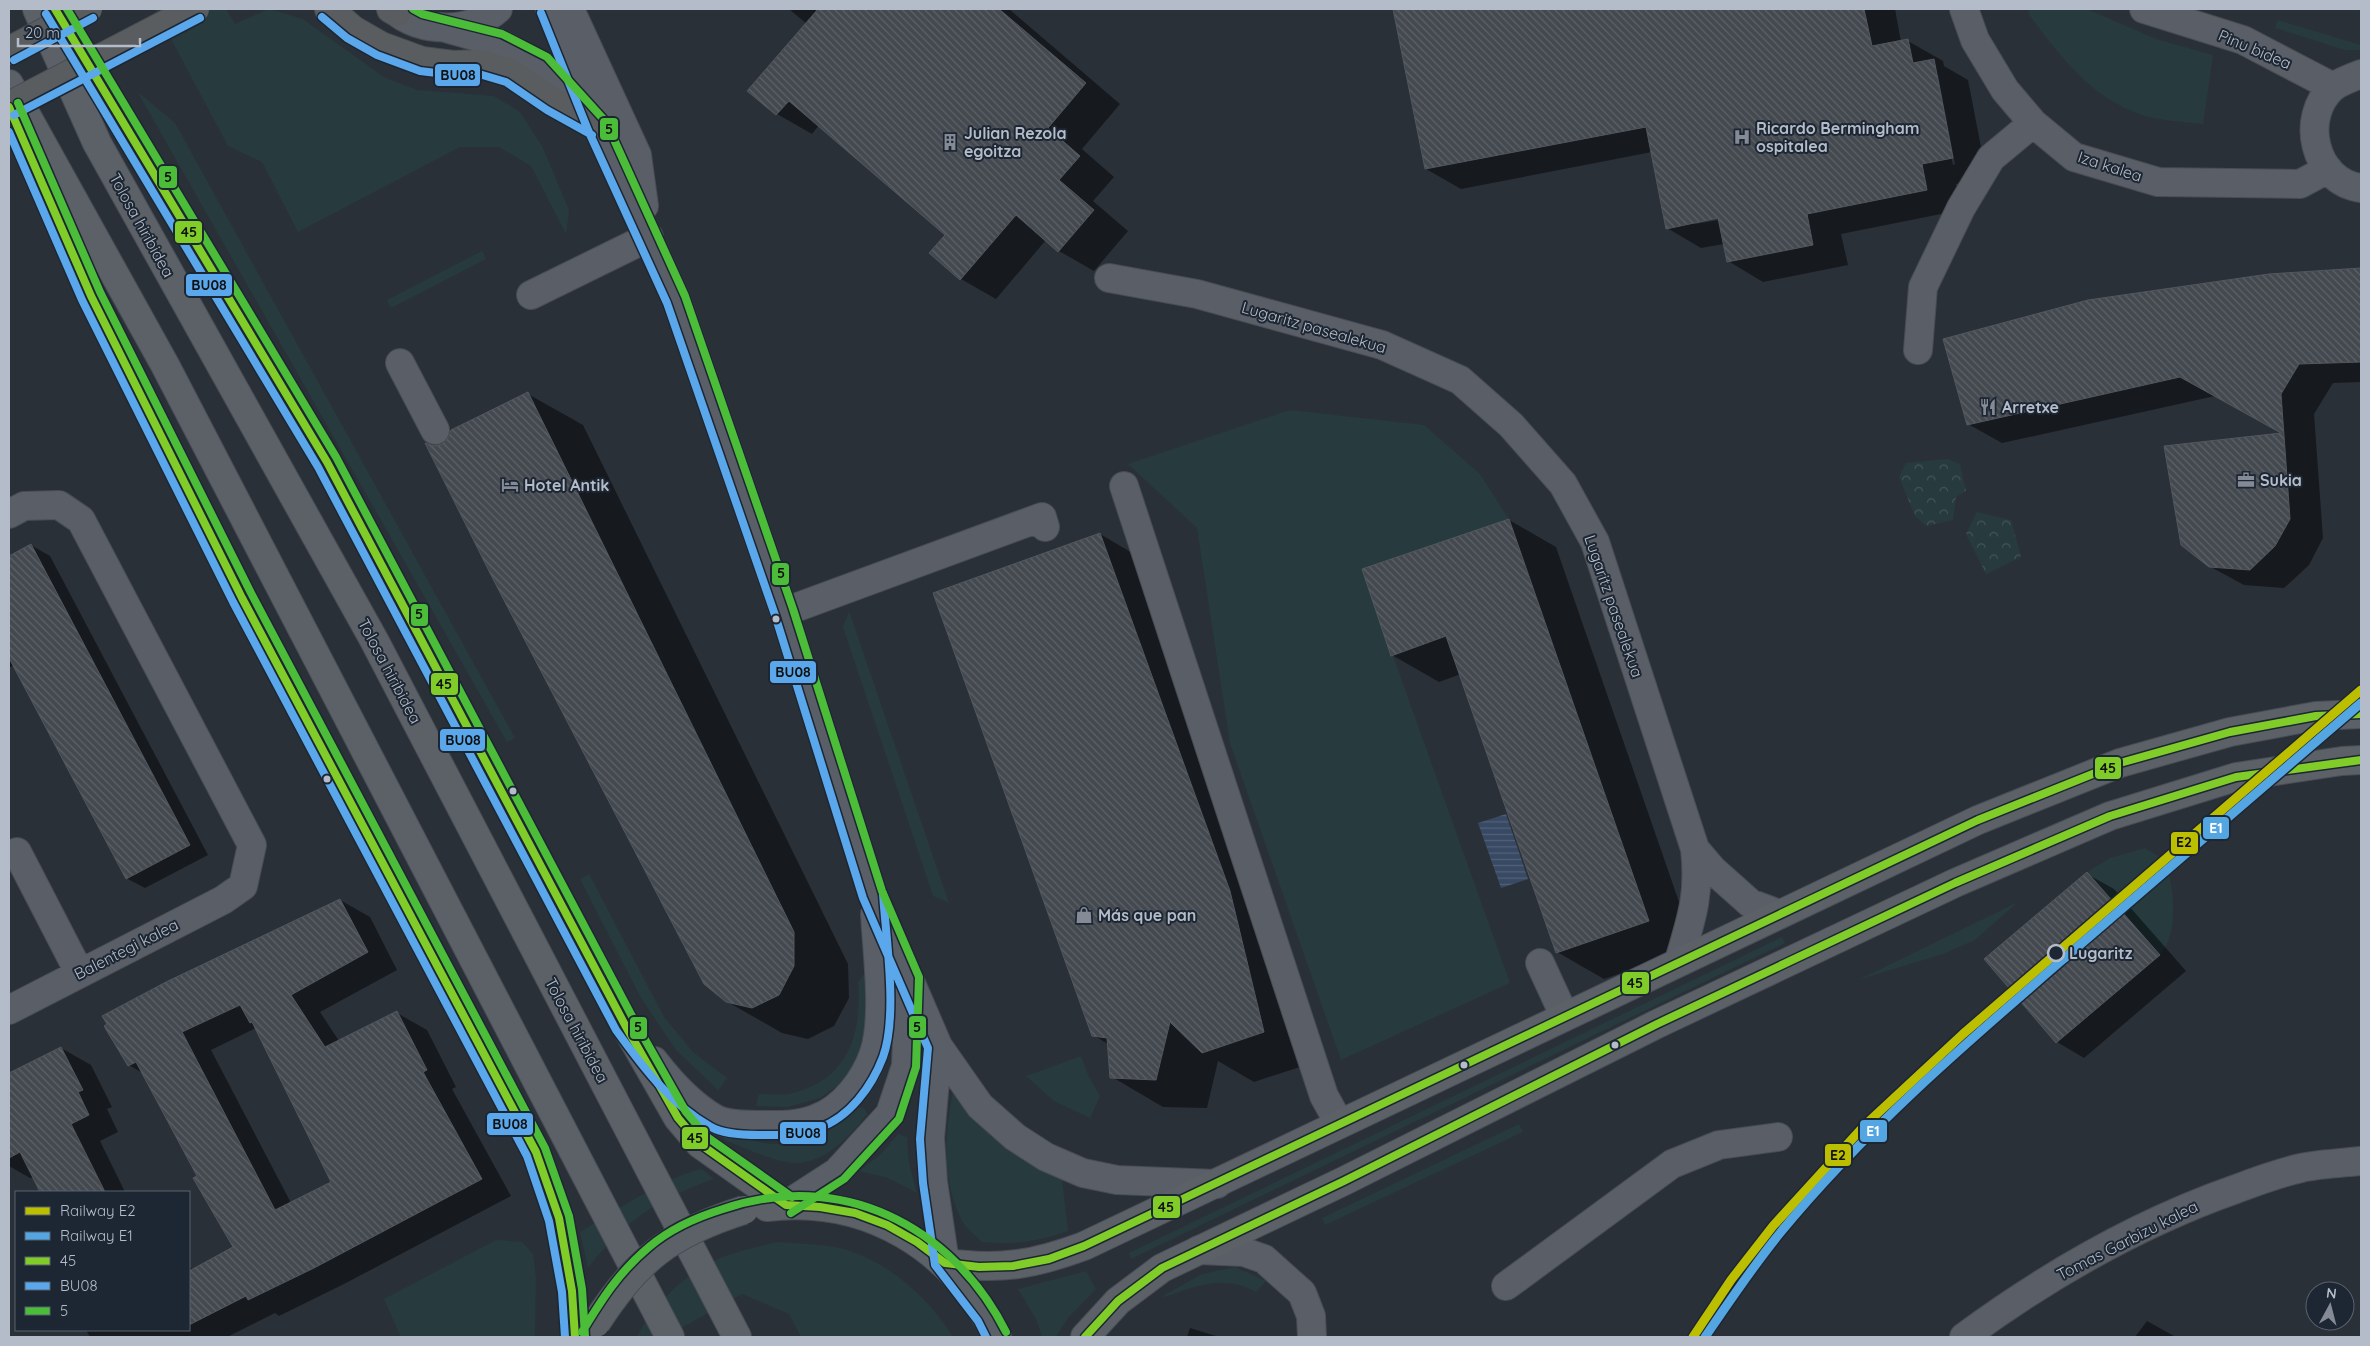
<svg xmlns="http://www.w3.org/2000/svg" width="2370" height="1346" viewBox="0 0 2370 1346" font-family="Quicksand,sans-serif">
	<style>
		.green { fill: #273a3e }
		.forest { fill: url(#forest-crowns) }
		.water { fill: url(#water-rules) }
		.shadow { fill: #0007; fill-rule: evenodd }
		.building { fill: url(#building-back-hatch); stroke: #52575f; fill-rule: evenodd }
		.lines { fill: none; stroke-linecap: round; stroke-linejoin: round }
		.minor-casing { stroke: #484c53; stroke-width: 30 }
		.major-casing { stroke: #484c55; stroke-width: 30 }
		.highway-casing { stroke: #474c53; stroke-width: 30 }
		.minor { stroke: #5a5e66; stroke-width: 28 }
		.major { stroke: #5c6168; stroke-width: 28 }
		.highway { stroke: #5a5d60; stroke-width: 28 }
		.major-bridge-casing { stroke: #484c55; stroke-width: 30; stroke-linecap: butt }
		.highway-bridge-casing { stroke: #474c53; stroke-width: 30; stroke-linecap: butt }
		.major-bridge { stroke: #5c6168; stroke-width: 28 }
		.highway-bridge { stroke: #5a5d60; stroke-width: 28 }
		.bus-1-casing { stroke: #1d2633; stroke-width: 11 }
		.bus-2-casing { stroke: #1d2633; stroke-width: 11 }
		.bus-3-casing { stroke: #1d2633; stroke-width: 11 }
		.bus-1 { stroke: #80cc28; stroke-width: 8 }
		.bus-2 { stroke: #5aa8eb; stroke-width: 8 }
		.bus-3 { stroke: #4cbd38; stroke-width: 8 }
		.rail-1-casing { stroke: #1d2633; stroke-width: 12 }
		.rail-2-casing { stroke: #1d2633; stroke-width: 12 }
		.rail-1 { stroke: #bcbe00; stroke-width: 9 }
		.rail-2 { stroke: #53a6e1; stroke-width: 9 }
		.bus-dot { fill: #b4bcc9; stroke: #1d2633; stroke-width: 2 }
		.stop-dot { fill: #1d2633; stroke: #b4bcc9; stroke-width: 2.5 }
		.labels { text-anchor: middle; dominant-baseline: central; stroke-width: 4; stroke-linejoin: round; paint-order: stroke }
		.street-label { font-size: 16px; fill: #b4bcc9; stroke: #1d2633 }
		.poi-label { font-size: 16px; font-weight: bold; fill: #b4bcc9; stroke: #1d2633; text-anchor: start }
		.stop-label { font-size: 16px; font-weight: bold; fill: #b4bcc9; stroke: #1d2633; text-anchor: start }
		.line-badge { stroke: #1d2633; stroke-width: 2 }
		.badge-label { font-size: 14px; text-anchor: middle; font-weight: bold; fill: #fff }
		.pale-badge-label { font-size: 14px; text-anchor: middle; font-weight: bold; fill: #111 }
	</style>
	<defs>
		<pattern id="forest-crowns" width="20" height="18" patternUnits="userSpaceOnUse" patternTransform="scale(1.25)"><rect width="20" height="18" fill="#273a3e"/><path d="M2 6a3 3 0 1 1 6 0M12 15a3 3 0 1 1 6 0" fill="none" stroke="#445559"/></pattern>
		<pattern id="water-rules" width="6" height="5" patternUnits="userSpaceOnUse" patternTransform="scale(1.25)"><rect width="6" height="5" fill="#384963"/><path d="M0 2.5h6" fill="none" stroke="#526178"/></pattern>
		<pattern id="building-back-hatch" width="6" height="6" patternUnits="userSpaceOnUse" patternTransform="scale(1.25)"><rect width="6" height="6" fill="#444950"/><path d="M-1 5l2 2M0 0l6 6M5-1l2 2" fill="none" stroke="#5d6168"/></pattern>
	</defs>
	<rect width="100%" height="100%" fill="#2a3038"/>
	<path class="green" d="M155,9H226L235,24L269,9L303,19L384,77L417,90L494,96L520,112L543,148L569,210L566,234L531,166L499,147H460L298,232L262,162L228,146Z
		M2028,9H2087L2156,39L2213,55L2203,124C2186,122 2169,121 2153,118C2096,104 2063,60 2030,16Z
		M2278,20L2361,45V50H2345L2275,28Z
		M137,91L175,123L515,738L507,742Z
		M482,251L486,259L391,308L387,300Z
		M1290,410L1424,425L1480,474L1509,519L1362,569L1510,983L1341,1060L1230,743L1197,528L1128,464Z
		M849,611L949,903L933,896L843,627Z
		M2145,848L2167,862C2173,891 2180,931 2160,955L2087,872L2110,858Z
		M589,874L664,1017L693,1052L727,1078L718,1090L676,1050L641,998L580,879Z
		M2018,902L1975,940L1943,954L1858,980Z
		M1782,937L1785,943L1131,1259L1129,1253Z
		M866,972L873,996L862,1052L846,1080L820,1098L788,1107L756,1106L759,1094C770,1094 783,1096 793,1093C849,1079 862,1033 858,982Z
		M1081,1056L1088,1075L1100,1096L1090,1118L1054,1101L1026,1076Z
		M953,1091L1029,1159L1062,1179L1068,1231C1037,1242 1015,1245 982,1242C975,1235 965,1228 961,1219C941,1177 945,1135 953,1091Z
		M859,1107L865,1109L867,1114C851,1136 824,1164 795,1163C775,1163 744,1147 724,1140V1133C740,1137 757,1143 774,1144C806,1145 835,1126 859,1107Z
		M1519,1124L1523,1132L1325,1225L1322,1218Z
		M898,1134L907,1137L909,1164L917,1193L888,1178L859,1171L881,1154Z
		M702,1169L714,1179C658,1199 625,1220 588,1268L580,1232C611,1214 668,1175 702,1169Z
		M496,1240L522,1242L533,1254L536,1277L535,1337H401L384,1299Z
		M777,1242C802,1244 829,1243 853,1252C893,1266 931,1301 953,1337H801L789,1314L742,1294L665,1337H637C652,1307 680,1279 710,1263C730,1252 754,1248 777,1242Z
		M1235,1267L1266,1281L1256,1292C1234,1280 1215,1281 1191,1288C1180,1291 1172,1296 1161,1297L1202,1274Z
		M1086,1271L1096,1289L1068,1318L1056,1337H1042L1037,1321L1018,1289Z"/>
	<path class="forest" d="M1947,459L1960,464L1966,491L1956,497L1953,520L1926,526L1915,516L1899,477L1906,463Z
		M1977,512L2011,520L2021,557L1986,574L1966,534Z"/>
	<path class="water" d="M1506,814L1528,879L1501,888L1478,823Z"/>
	<path class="shadow" d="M789,9H1009L1120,104L1082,149L1114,177L1093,201L1128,231L1094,271L1059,251L1046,240L996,299L961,279L931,253L947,234L819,125L812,134L777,114L749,91L807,24Z
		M1395,9H1895L1901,42L1908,41L1943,61L1944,66L1968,80L1987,178L1956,184L1961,210L1841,234L1848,265L1763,282L1728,261L1724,244L1701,248L1667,228L1652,152L1461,189L1426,169ZM1935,75H1938L1955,164L1953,165ZM1724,216L1725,219L1695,224V222Z
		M2361,270V382L2333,383L2314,414L2323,538L2309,565L2284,588L2244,585L2209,566L2166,447L2284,434L2215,396L2002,443L1968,424L2270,275Z
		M528,394L583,425L848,964L849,998L834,1026L808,1039L782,1033L726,1001L434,447L442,445Z
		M1509,520L1556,547L1695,948L1604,979L1557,952L1461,674L1439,682L1392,655Z
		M1100,534L1151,564L1315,1062L1254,1082L1218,1061L1207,1108L1163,1107L1112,1077L1108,1044L1093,1035Z
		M31,545L50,556L208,855L145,888L126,878L14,665L9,668V557Z
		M2087,874L2114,889L2186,971L2084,1058L2057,1042L1985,959Z
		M340,900L370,917L397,970L320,1012L339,1041L397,1013L427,1030L456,1087L452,1089L511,1196L344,1284L279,1316L275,1313L227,1337H90L86,1330H189V1267L193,1269L235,1247L144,1074L129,1065ZM256,1028L333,1182L291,1203L211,1050Z
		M61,1048L91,1065L112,1107L107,1109L118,1132L100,1141L125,1192H41L34,1177L30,1178L9,1166V1074Z
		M2147,1321L2174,1336L2176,1337H2135Z
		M1190,1328L1219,1337H1187Z"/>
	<path class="building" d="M818,9H999L1086,83L1048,128L1080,156L1059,180L1094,210L1058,252L1016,215L960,280L929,253L945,235L789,101L776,115L747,91Z
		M1393,9H1864L1872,46L1908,39L1913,63L1934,59L1953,158L1922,164L1927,190L1807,214L1813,245L1727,262L1718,218L1666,229L1646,127L1425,169Z
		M2361,268V362L2299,364L2281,394L2290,519L2275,546L2250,570L2209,567L2181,545L2164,446L2281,433L2180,377L1967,425L1943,339L2088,300L2269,274Z
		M528,392L794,932V966L779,995L752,1008L726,1002L704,984L493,579L425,443L434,446L442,444L448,438L451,430Z
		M1509,519L1649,921L1556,953L1446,636L1391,656L1362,569Z
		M1100,533L1230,891L1264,1032L1202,1053L1170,1022L1156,1080L1110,1078L1107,1038L1092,1036L933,593Z
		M31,544L190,845L126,879L9,658V556Z
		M2087,872L2160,955L2056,1043L1984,959Z
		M340,899L368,952L291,995L325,1047L397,1011L427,1070L423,1072L482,1179L314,1268L248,1300L246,1296L189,1325V1271L233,1247L193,1178L197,1176L136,1062L128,1066L104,1026L107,1024L102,1016L166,982ZM240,1005L250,1023L252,1022L331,1182L275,1210L182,1032Z
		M61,1047L83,1090L78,1092L89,1115L71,1124L105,1192H40L20,1152L9,1158V1073Z"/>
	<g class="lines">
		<g class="minor-casing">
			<path id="minor" d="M393,9C419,34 472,33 498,9
				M550,9L597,126L676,299L784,612L873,895L938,1046L980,1106L1015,1137L1046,1157L1083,1173L1117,1180L1217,1184
				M1964,9L1975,40L2005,90L2033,123L2074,157L2158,182L2300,184L2328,169
				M2144,9L2243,40L2333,87
				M574,18L637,155L644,206
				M442,27L499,43L542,66L586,114
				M2361,74C2353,77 2340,82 2333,87C2299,117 2314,182 2361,188
				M1109,278L1197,294L1382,345L1460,380L1511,425L1563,484L1595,542L1695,849C1700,895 1692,917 1679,961
				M531,295L649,237
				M1918,350L1923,287L1961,208L1991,158L2033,123
				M400,363L435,430
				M1124,486L1324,1096L1339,1123
				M9,514L24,506L59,505L81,520L252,845L243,886L223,900L9,1010
				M784,612L1042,517L1045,527
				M1695,849L1713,870L1750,903L1779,914
				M17,852L79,972
				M1540,963L1564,1015
				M938,1046L930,1138L933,1182L945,1263
				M654,1061C671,1083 690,1104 714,1118C725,1125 746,1125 759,1125C778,1125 797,1126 815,1119C843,1109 865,1080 874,1053C886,1017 877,953 875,914
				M786,1205L837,1172L890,1114L906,1066L909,989
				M1199,1250L1244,1252L1264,1259L1302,1293L1311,1316L1312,1337
				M1506,1286L1672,1164L1719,1145L1778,1137
				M1964,1337C2047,1276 2139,1223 2236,1189C2257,1181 2279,1173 2301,1168C2320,1164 2341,1163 2361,1161"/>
		</g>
		<g class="major-casing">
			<path id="major" d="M37,9L97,143L374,640L737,1337
				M55,9L327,462L625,1025L678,1118L700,1144L786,1205
				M9,84L165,365L670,1337
				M29,154L91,296L242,598L536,1152L559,1218L572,1291L575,1337
				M767,1207C868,1195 953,1248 997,1337
				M945,1263C1000,1270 1033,1265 1084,1246L1978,820L2120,763L2230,732L2316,716L2361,714
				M1085,1337L1118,1301L1162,1268L1344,1181L1657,1024L1955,883L2110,816L2236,777L2342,761L2361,760"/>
		</g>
		<g class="highway-casing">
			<path id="highway" d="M329,9L353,30L381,46L422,61L453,65L480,64L510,73L552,101L597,126
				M391,9L397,12"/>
		</g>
		<use href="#minor" class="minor"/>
		<use href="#major" class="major"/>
		<use href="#highway" class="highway"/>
		<g class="major-bridge-casing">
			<path id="major-bridge" d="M596,1323C637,1259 671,1233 744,1210"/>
		</g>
		<g class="highway-bridge-casing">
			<path id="highway-bridge" d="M9,51L88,9
				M9,106L195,9"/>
		</g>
		<use href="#major-bridge" class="major-bridge"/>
		<use href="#highway-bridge" class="highway-bridge"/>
		<g class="bus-1-casing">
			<path id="bus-1" d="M55,9L327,462L625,1025L678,1118L700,1144L786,1205L820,1207L855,1213L887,1225L917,1242L945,1263L979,1267L1013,1266L1049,1259L1084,1246L1978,820L2120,763L2230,732L2316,716L2361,714
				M9,107L91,296L242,598L536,1152L559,1218L572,1291L575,1337
				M1085,1337L1118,1301L1162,1268L1344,1181L1657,1024L1955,883L2110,816L2236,777L2361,760"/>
		</g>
		<g class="bus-2-casing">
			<path id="bus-2" d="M541,13L588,130L667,303L775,615L863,898L928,1048L920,1139L923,1183L935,1265L978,1321L986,1337
				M46,14L318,467L616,1030C642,1066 671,1105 711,1127C723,1134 745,1135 759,1135C779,1135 800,1136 819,1128C850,1117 872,1086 883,1057C898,1016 886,939 883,894
				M322,17L347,38L377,55L420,71L453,75L479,74L506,82L547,110L592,135
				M14,60L93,18
				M14,115L200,18
				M9,132L82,300L233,602L527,1156L549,1221L562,1292L565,1337"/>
		</g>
		<g class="bus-3-casing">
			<path id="bus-3" d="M67,9L336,457L634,1020L686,1112L707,1137L792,1197
				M413,9L422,14L502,34L547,57L606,122L685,296L793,609L882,891L919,977L916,1067L899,1119L844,1179L791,1213
				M18,103L100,292L251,593L545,1148L569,1216L582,1289L585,1336
				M582,1332C602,1299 619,1272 649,1247C670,1229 697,1217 723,1209C840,1169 952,1225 1006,1332"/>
		</g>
		<use href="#bus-1" class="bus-1"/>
		<use href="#bus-2" class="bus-2"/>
		<use href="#bus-3" class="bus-3"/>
		<g class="rail-1-casing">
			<path id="rail-1" d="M1693,1337L1731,1280L1773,1226L1864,1126L1963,1034L2361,690"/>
		</g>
		<g class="rail-2-casing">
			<path id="rail-2" d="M1705,1337C1729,1302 1753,1266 1780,1233C1867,1127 1972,1038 2075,949C2170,867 2266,785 2361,703"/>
		</g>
		<use href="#rail-1" class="rail-1"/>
		<use href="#rail-2" class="rail-2"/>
	</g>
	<defs>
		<g id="hospital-bare" transform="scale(1.35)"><path d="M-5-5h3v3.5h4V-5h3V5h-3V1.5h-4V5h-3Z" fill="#848b96" stroke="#1d2633" stroke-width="2.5" paint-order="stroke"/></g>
		<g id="building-bare" transform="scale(1.35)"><path d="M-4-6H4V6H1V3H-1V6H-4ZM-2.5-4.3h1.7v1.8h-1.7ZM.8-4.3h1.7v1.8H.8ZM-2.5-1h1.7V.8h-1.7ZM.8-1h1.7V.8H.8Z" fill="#848b96" stroke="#1d2633" stroke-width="2.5" paint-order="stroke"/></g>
		<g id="restaurant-bare" transform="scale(1.35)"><path d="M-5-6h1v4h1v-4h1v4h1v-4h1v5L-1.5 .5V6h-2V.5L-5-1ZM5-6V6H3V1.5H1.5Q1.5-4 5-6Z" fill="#848b96" stroke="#1d2633" stroke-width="2.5" paint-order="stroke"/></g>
		<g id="office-bare" transform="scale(1.35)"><path d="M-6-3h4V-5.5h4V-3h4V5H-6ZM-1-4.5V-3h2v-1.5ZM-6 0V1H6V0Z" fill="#848b96" stroke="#1d2633" stroke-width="2.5" paint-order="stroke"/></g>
		<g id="hotel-bare" transform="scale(1.35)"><path d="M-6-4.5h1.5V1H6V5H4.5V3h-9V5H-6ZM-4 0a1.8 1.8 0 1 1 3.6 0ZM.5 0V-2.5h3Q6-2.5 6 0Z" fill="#848b96" stroke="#1d2633" stroke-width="2.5" paint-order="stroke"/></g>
		<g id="shop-bare" transform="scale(1.35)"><path d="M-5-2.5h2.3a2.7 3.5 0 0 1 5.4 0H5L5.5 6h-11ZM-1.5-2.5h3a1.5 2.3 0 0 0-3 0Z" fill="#848b96" stroke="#1d2633" stroke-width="2.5" paint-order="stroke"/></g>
	</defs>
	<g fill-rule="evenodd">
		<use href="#hospital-bare" x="1742" y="137"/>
		<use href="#building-bare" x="950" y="142"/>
		<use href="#restaurant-bare" x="1988" y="407"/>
		<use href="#office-bare" x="2246" y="480"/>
		<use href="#hotel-bare" x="510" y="485"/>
		<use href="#shop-bare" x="1084" y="915"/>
	</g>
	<g class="bus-dot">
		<circle cx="776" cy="619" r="4.5"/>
		<circle cx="327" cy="779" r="4.5"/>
		<circle cx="513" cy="791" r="4.5"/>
		<circle cx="1615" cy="1045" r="4.5"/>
		<circle cx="1464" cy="1065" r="4.5"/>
	</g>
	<circle class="stop-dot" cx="2056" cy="953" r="8"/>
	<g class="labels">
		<g class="street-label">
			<text transform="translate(2255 49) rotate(23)">Pinu bidea</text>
			<text transform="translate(2110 166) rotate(18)">Iza kalea</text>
			<text transform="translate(142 225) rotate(61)">Tolosa hiribidea</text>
			<text transform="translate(1314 327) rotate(16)">Lugaritz pasealekua</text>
			<text transform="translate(1614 606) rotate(71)">Lugaritz pasealekua</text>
			<text transform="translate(390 671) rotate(62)">Tolosa hiribidea</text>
			<text transform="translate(126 949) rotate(-27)">Balentegi kalea</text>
			<text transform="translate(577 1030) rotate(62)">Tolosa hiribidea</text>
			<text transform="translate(2127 1240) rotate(-27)">Tomas Garbizu kalea</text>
		</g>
		<g class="poi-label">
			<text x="1756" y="128">Ricardo Bermingham<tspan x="1756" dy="18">ospitalea</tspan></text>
			<text x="964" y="133">Julian Rezola<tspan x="964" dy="18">egoitza</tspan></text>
			<text x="2002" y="407">Arretxe</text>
			<text x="2260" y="480">Sukia</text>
			<text x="524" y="485">Hotel Antik</text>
			<text x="1098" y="915">Más que pan</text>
		</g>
		<g class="stop-label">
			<text x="2069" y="953">Lugaritz</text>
		</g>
	</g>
	<g class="line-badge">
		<rect x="434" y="63" width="47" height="24" rx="5" fill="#5aa8eb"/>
		<rect x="599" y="117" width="20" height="24" rx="5" fill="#4cbd38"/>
		<rect x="158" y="165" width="20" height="24" rx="5" fill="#4cbd38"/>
		<rect x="174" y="220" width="29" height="24" rx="5" fill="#80cc28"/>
		<rect x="185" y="273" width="48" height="24" rx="5" fill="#5aa8eb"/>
		<rect x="771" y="562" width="19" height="24" rx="5" fill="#4cbd38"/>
		<rect x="410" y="603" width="19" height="24" rx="5" fill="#4cbd38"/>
		<rect x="769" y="660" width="48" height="24" rx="5" fill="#5aa8eb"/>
		<rect x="430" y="672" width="29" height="24" rx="5" fill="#80cc28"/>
		<rect x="439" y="728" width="47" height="24" rx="5" fill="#5aa8eb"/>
		<rect x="2094" y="756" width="28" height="24" rx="5" fill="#80cc28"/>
		<rect x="2202" y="816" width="28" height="24" rx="5" fill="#53a6e1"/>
		<rect x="2170" y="831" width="29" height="24" rx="5" fill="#bcbe00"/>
		<rect x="1621" y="971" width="29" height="24" rx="5" fill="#80cc28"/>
		<rect x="908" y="1015" width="19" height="24" rx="5" fill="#4cbd38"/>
		<rect x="629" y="1016" width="19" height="24" rx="5" fill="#4cbd38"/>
		<rect x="486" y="1112" width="48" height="24" rx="5" fill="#5aa8eb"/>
		<rect x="1859" y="1119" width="29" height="24" rx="5" fill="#53a6e1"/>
		<rect x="779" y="1121" width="48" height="24" rx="5" fill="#5aa8eb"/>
		<rect x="681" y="1126" width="28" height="24" rx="5" fill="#80cc28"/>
		<rect x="1824" y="1143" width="28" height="24" rx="5" fill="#bcbe00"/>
		<rect x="1152" y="1195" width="29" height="24" rx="5" fill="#80cc28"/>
	</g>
	<g class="badge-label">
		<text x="2216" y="833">E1</text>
		<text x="1873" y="1136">E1</text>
	</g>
	<g class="pale-badge-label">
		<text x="458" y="80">BU08</text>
		<text x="609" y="134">5</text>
		<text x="168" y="182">5</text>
		<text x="189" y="237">45</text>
		<text x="209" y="290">BU08</text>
		<text x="781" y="578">5</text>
		<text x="419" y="619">5</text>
		<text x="793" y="677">BU08</text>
		<text x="444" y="689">45</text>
		<text x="463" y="745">BU08</text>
		<text x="2108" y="773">45</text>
		<text x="2184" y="847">E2</text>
		<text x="1635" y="988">45</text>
		<text x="917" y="1032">5</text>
		<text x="638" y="1032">5</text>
		<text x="510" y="1129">BU08</text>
		<text x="803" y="1138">BU08</text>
		<text x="695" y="1143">45</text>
		<text x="1838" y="1160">E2</text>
		<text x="1166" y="1212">45</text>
	</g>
	<rect width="2370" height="1346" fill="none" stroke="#b4bcc9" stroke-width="20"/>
	<rect x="15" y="1191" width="175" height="140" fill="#1d2633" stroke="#59626f"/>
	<rect x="25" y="1207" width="25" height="8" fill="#bcbe00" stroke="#59626f"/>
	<text x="60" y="1216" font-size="15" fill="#b4bcc9">Railway E2</text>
	<rect x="25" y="1232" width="25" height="8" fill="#53a6e1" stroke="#59626f"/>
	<text x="60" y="1241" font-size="15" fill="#b4bcc9">Railway E1</text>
	<rect x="25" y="1257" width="25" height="8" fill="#80cc28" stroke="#59626f"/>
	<text x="60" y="1266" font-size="15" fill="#b4bcc9">45</text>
	<rect x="25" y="1282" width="25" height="8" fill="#5aa8eb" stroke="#59626f"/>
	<text x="60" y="1291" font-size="15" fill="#b4bcc9">BU08</text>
	<rect x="25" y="1307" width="25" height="8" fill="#4cbd38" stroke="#59626f"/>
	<text x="60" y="1316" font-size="15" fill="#b4bcc9">5</text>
	<g transform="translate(2330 1306) rotate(7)"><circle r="24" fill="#1d2633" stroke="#59626f"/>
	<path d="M0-4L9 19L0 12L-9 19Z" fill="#848b96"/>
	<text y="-8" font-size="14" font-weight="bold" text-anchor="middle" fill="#b4bcc9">N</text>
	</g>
	<path d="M18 38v8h122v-8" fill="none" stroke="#b4bcc9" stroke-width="2.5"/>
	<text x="25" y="38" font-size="15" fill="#b4bcc9" stroke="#1d2633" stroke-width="4" paint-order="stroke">20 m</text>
</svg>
